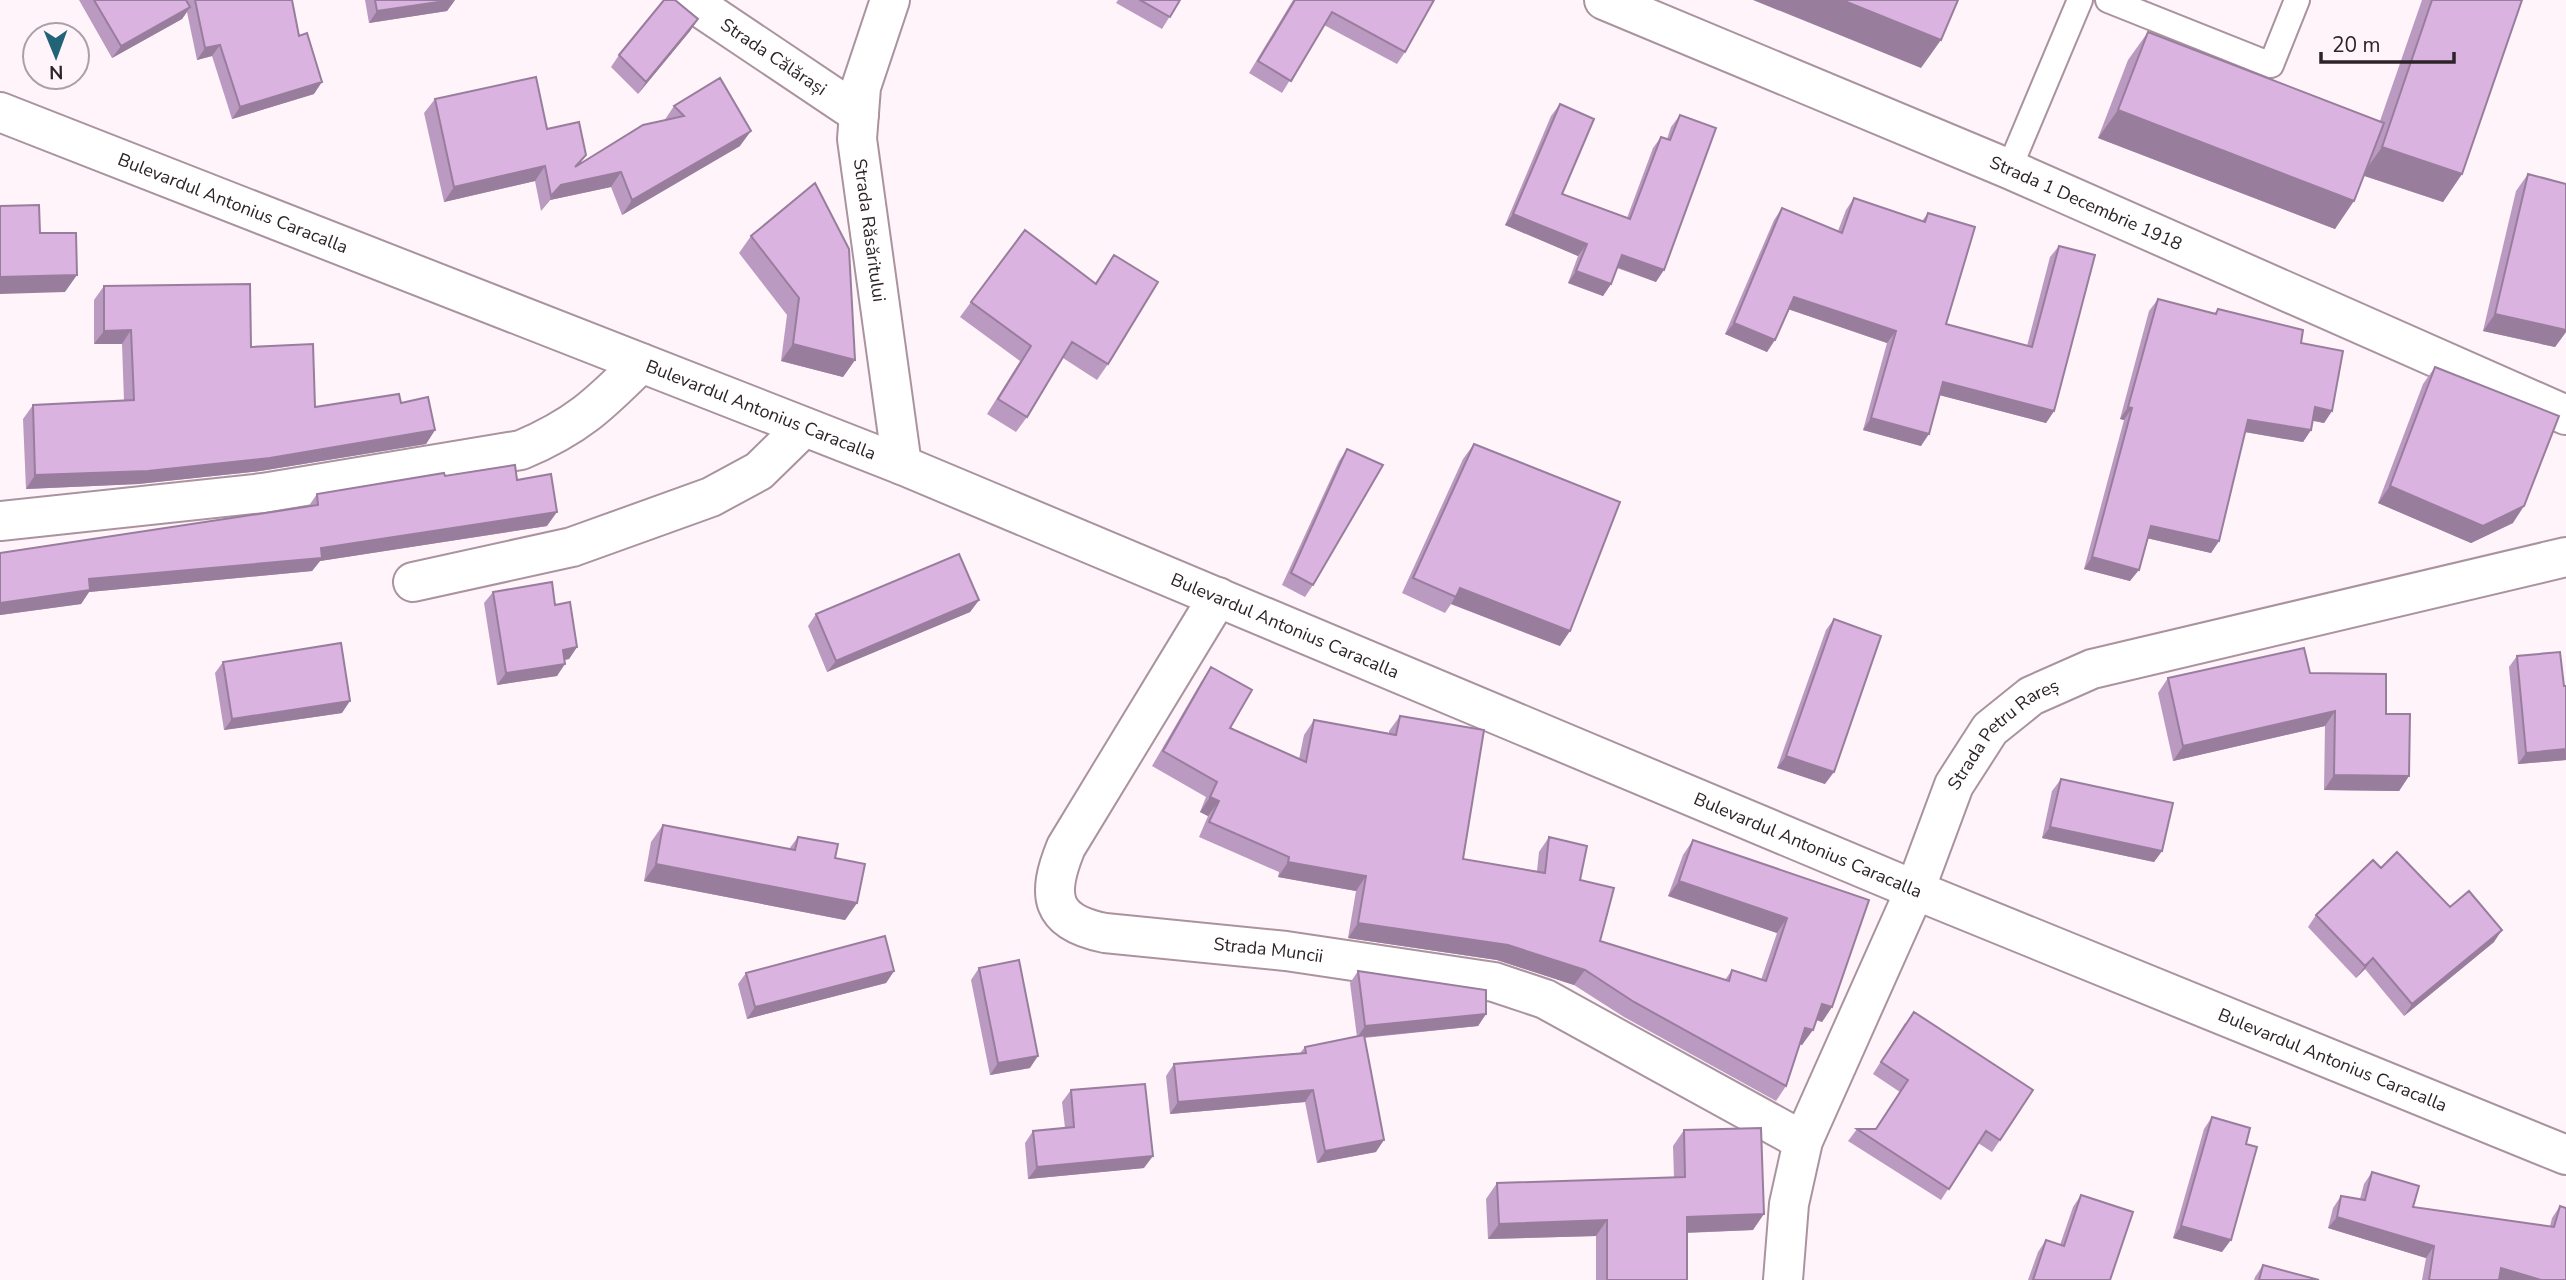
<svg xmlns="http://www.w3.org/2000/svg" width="2566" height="1280" viewBox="0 0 2566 1280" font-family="'Nunito Sans',sans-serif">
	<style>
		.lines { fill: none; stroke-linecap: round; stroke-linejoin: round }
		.service-casing { stroke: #aa939e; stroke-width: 28 }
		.minor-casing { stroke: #aa939e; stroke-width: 42 }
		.secondary-casing { stroke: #aa939e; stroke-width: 42 }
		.service { stroke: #fff; stroke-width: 24 }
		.minor { stroke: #fff; stroke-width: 38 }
		.secondary { stroke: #fff; stroke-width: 38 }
		.wall { fill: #bb9ac1 }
		.shaded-wall { fill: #997d9d }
		.building { fill: #dab3e0; stroke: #997d9d; stroke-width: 2 }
		.labels { text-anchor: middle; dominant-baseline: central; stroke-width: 5; stroke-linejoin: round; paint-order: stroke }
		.street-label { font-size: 18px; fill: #2d2429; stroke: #fef4f9 }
	</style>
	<rect width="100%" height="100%" fill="#fef4f9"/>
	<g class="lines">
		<g class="service-casing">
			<path id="service" d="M2108,0L2271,65L2297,0
				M2009,169L2080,0"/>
		</g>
		<g class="minor-casing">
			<g id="minor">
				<path id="s1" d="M689,0L859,114"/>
				<path id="s2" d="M890,0L861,87L857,139L902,465"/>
				<path id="s3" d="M0,112L902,465L1915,890L2566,1155"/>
				<path d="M0,521L263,493L521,450C576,427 599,405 641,363"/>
				<path d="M413,582L572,547L711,497L759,471L804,427"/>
				<path id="s4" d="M1218,597L1066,847C1046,896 1050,922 1105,933L1286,951L1494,982L1545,999L1803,1141"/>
				<path id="s5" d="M1783,1280L1789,1204L1803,1141L1915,890L1954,785L1990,729L2031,696L2092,669L2566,557"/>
			</g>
		</g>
		<g class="secondary-casing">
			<g id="secondary">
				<path id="s6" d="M1604,0L2009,169L2566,415"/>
			</g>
		</g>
		<use href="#service" class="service"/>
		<use href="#minor" class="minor"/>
		<use href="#secondary" class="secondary"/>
	</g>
	<path class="wall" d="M79,0H292L299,36L314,94L232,119L212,56L197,60L187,12L182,19L112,58Z
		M365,0H455L447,11L369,23Z
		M1118,0H1180L1162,29L1116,3Z
		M1293,0H1434L1405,52L1397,64L1324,25L1282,93L1249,73Z
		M2422,0H2522L2462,174L2443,202L2364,176L2335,229L2098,138L2128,60L2148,32L2380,121Z
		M698,19L690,31L638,94L611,67L619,55Z
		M435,99L547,129L586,155L578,165L664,121L674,106L740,146L622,215L611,187L550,200L541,211L535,181L444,202L424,113Z
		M1560,104L1562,194L1627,218L1653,148L1661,137L1667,139L1671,127L1680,115L1656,282L1617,268L1611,284L1603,296L1568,283L1578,256L1505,225L1551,116Z
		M2528,174L2566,184V332L2555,347L2483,331L2516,191Z
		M1854,198L1922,221L1928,213L1946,324L2027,346L2050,257L2059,246L2054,411L2046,423L1940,395L1921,446L1863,430L1887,343L1788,309L1767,352L1725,334L1774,220L1782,208L1838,231L1846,210Z
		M751,236L855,360L843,377L781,361L787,315L739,253Z
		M1114,255L1108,364L1097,380L1063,358L1027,417L1016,432L987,414L1020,361L960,317L971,302L1095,283Z
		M104,286L251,347L315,407L401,403L435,430L426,444L260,471L138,484L26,489L23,419L33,405L124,401L122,344H94V300Z
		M2158,299L2214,314L2218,309L2301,343L2332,411L2324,423L2313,421L2311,430L2303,442L2245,432L2219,541L2211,553L2147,538L2130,581L2084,569L2124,420L2120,419L2149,311Z
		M2435,367L2513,523L2471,543L2378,503L2423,384Z
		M1474,444L1560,646L1451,604L1445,613L1402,593L1463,459Z
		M1347,449L1313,585L1305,597L1282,585L1339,461Z
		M445,476L517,480L547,526L320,561L312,571L89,592L81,604L0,615V553L308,507L317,494Z
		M493,592L555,605L577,647L569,659L564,660L557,676L497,685L484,603Z
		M979,600L970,612L827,672L808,626L816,614Z
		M1834,619L1825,784L1777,768L1826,630Z
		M2517,656L2564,686H2566V760L2518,764L2509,667Z
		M223,662L342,713L224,730L215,673Z
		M1211,667L1230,728L1299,759L1304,735L1314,720L1389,734V731L1400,716L1463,859L1537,871L1539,852L1549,837L1580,880L1600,941L1725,980L1732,970L1761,980L1777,933L1668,896L1683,855L1693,840L1869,900L1832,1007L1822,1022L1816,1020L1802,1045L1800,1044L1786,1086L1776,1101L1624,1017L1574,985L1497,960L1348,938L1356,891L1278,877L1279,872L1199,837L1208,816L1200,812L1206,797L1152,766L1201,682Z
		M2310,673L2386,714L2409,776L2399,791L2324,790L2325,726L2173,761L2158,693L2168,678Z
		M2061,779L2162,851L2154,862L2042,838L2052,791Z
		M663,825L789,849L798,837L835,858L857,903L845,920L644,881L651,842Z
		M2381,868L2450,907L2494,942L2404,1016L2365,969L2356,978L2308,927L2316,915Z
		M979,968L1030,1068L990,1075L971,980Z
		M894,971L886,983L747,1019L738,984L746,973Z
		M1358,971L1486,1014L1478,1026L1364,1038L1376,1152L1317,1163L1305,1102L1170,1114L1166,1076L1174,1064L1300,1053L1305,1047L1357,1037L1350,983Z
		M1905,1023L2000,1140L1992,1152L1978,1143L1941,1200L1848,1141L1857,1129H1876L1900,1092L1873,1074Z
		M1071,1090L1144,1168L1028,1179L1025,1143L1033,1131L1065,1128L1062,1102Z
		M2212,1117L2222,1252L2173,1238L2204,1129Z
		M1684,1130L1753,1230L1687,1233V1280H1596V1236L1488,1239L1486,1199L1497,1183L1674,1178L1673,1146Z
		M2372,1172L2413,1207L2550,1226L2552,1218L2560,1206L2566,1280H2422L2426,1258L2328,1228L2333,1208L2341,1196L2360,1199L2364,1184Z
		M2081,1195L2110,1280H2028L2038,1252L2046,1240L2060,1245L2073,1207Z
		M2263,1265L2319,1280H2254L2255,1277Z"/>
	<path class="shaded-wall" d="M455,0L447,11L369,23L377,11Z
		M1753,0H1842L1941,40L1921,68Z
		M190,7L182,19L112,58L121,46Z
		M698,19L690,31L638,94L646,82Z
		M220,45L212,56L197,60L205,48Z
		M322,82L314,94L232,119L240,107Z
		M2118,110L2354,201L2335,229L2098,138Z
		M751,131L740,146L622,215L632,200Z
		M2382,147L2462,174L2443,202L2362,175Z
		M545,166L535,181L444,202L454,187Z
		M621,172L611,187L550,200L541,211L561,185Z
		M1513,214L1587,244L1578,256L1505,225Z
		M1622,255L1664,270L1656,282L1614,266Z
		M1576,271L1611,284L1603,296L1568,283Z
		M77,275L65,292L0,294V277Z
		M1794,297L1896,331L1887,343L1785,308Z
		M2495,314L2566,330V332L2555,347L2483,331Z
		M1734,323L1775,340L1767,352L1725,334Z
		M131,330L122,344H94L104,331Z
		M793,344L855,360L843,377L781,361Z
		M1943,382L2054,411L2046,423L1935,394Z
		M2128,407L2132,408L2124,420L2120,419Z
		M2315,407L2332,411L2324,423L2306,419Z
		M1871,418L1929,434L1921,446L1863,430Z
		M2248,420L2311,430L2303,442L2239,431Z
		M435,430L426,444L260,471L138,484L26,489L35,475Z
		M2390,486L2524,506L2513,523L2471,543L2378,503Z
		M557,512L547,526L320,561L312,571L89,592L81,604L0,615V603L89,579L321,548Z
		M2151,526L2219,541L2211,553L2142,537Z
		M2092,557L2139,570L2130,581L2084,569Z
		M1460,588L1570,631L1560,646L1451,604Z
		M979,600L970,612L827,672L836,661Z
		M577,647L569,659L554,662L563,650Z
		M565,664L557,676L497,685L506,673Z
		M350,701L342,713L224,730L232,719Z
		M2335,711L2325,726L2173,761L2183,746Z
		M2566,749V760L2518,764L2526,753Z
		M1786,756L1834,772L1825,784L1777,768Z
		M2334,775L2409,776L2399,791L2324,790Z
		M1210,797L1219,801L1208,816L1200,812Z
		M2050,827L2162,851L2154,862L2042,838Z
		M1288,862L1366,876L1356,891L1278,877Z
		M656,864L857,903L845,920L644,881Z
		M1679,881L1787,918L1777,933L1668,896Z
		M1358,923L1508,945L1585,970L1574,985L1497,960L1348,938Z
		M2502,930L2494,942L2404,1016L2412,1004Z
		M2373,958L2365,969L2356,978L2365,966Z
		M894,971L886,983L747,1019L755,1007Z
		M1822,1004L1832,1007L1822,1022L1812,1018Z
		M1486,1014L1478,1026L1357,1038L1365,1026Z
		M1805,1028L1813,1030L1802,1045L1795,1042Z
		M1038,1056L1030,1068L990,1075L998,1063Z
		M1313,1090L1305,1102L1170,1114L1178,1102Z
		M1384,1140L1376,1152L1317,1163L1325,1151Z
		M1153,1156L1144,1168L1028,1179L1037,1167Z
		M1764,1214L1753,1230L1676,1233L1687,1217Z
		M2337,1217L2434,1246L2426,1258L2328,1228Z
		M1607,1220L1596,1236L1488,1239L1499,1224Z
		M2181,1226L2231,1240L2222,1252L2173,1238Z
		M2501,1268L2541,1280H2493Z"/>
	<path class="building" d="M94,0H186L190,7L121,46Z
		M195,0H292L299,36L307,33L322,82L240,107L220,45L205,48Z
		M375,0H452L377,11Z
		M664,0H675L698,19L646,82L619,55Z
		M1140,0H1180L1170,17Z
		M1295,0H1434L1405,52L1332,12L1291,81L1258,61Z
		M1842,0H1958L1941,40Z
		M2432,0H2522L2462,174L2382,147Z
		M2148,32L2384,123L2354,201L2118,110Z
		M536,77L547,129L579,122L586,155L575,167L643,125L684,116L674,106L720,78L751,131L632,200L621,172L561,185L551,196L545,166L454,187L435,99Z
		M1560,104L1594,119L1562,194L1630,219L1661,137L1670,140L1680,115L1716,128L1664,270L1622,255L1611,284L1576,271L1587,244L1513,214Z
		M2528,174L2566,184V330L2495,314Z
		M815,183L849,249L855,360L793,344L799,298L751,236Z
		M1854,198L1925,222L1928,213L1975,227L1946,324L2032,347L2059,246L2095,255L2054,411L1943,382L1929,434L1871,418L1896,331L1794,297L1775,340L1734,323L1782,208L1842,233Z
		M39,205L40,233H76L77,275L0,277V206Z
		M1025,230L1096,284L1114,255L1158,282L1108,364L1072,342L1027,417L998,399L1031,346L971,302Z
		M250,284L251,347L313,344L315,407L399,394L401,403L428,397L435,430L270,458L148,471L35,475L33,405L134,400L131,330L104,331V286Z
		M2158,299L2216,314L2218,309L2303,330L2301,343L2343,351L2332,411L2315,407L2311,430L2248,420L2219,541L2151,526L2139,570L2092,557L2132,408L2128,407Z
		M2435,367L2559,416L2524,506L2483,526L2390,486Z
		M1474,444L1620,502L1570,631L1460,588L1456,597L1413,578Z
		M1347,449L1383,465L1313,585L1291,573Z
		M515,465L517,480L551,474L557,512L321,548L322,558L89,579L90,590L0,603V553L318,505L317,494L444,473L445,476Z
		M959,554L979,600L836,661L816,614Z
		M552,582L555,605L570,602L577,647L563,650L565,664L506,673L493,592Z
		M1834,619L1881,636L1834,772L1786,756Z
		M341,643L350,701L232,719L223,662Z
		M2304,648L2310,673L2386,674V714H2410L2409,776L2334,775L2335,711L2183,746L2168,678Z
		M2560,652L2564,686H2566V749L2526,753L2517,656Z
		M1211,667L1252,690L1230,728L1306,762L1314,720L1396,735L1400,716L1484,730L1463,859L1545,873L1549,837L1587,846L1580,880L1614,888L1600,941L1729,981L1732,970L1766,981L1787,918L1679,881L1693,840L1869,900L1832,1007L1822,1004L1813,1030L1805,1028L1786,1086L1634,1002L1585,970L1508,945L1358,923L1366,876L1288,862L1289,857L1209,822L1219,801L1210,797L1217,782L1163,751Z
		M2061,779L2173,803L2162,851L2050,827Z
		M663,825L795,850L798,837L838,844L835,858L865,864L857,903L656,864Z
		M2397,852L2450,907L2469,891L2502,930L2412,1004L2373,958L2365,966L2316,915L2373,860L2381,868Z
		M885,936L894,971L755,1007L746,973Z
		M1019,960L1038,1056L998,1063L979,968Z
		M1358,971L1486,990V1014L1365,1026Z
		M1914,1012L2033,1090L2000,1140L1986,1131L1949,1189L1857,1129H1876L1908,1080L1881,1062Z
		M1364,1035L1384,1140L1325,1151L1313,1090L1178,1102L1174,1064L1306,1053L1305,1047Z
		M1145,1084L1153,1156L1037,1167L1033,1131L1074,1127L1071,1090Z
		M2212,1117L2250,1128L2246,1144L2257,1147L2231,1240L2181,1226Z
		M1761,1128L1764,1214L1687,1217V1280H1607V1220L1499,1224L1497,1183L1685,1177L1684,1130Z
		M2372,1172L2419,1186L2413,1207L2554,1227L2560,1206L2566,1208V1280H2541L2501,1268L2499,1280H2429L2434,1246L2337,1217L2341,1196L2365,1200Z
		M2081,1195L2133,1212L2110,1280H2033L2046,1240L2064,1246Z
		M2263,1265L2319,1280H2259Z"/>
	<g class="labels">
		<g class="street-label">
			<text stroke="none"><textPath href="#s1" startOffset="102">Strada Călărași</textPath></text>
			<text stroke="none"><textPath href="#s3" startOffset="250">Bulevardul Antonius Caracalla</textPath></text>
			<text stroke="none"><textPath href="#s6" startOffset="523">Strada 1 Decembrie 1918</textPath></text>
			<text stroke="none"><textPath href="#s2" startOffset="236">Strada Răsăritului</textPath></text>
			<text stroke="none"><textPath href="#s3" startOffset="817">Bulevardul Antonius Caracalla</textPath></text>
			<text stroke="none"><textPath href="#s3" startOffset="1384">Bulevardul Antonius Caracalla</textPath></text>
			<text stroke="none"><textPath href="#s5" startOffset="600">Strada Petru Rareș</textPath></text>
			<text stroke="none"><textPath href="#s3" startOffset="1951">Bulevardul Antonius Caracalla</textPath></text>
			<text stroke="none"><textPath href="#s4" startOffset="574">Strada Muncii</textPath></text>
			<text stroke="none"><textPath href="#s3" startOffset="2518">Bulevardul Antonius Caracalla</textPath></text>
		</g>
	</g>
	<g transform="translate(56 56) rotate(179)"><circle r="33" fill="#fef4f9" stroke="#aaa1a6" stroke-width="2"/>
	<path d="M0-5L12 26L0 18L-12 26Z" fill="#226378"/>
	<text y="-10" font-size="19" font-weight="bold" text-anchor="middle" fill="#2d2429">N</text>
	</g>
	<path d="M2321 52v10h133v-10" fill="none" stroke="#2d2429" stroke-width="3.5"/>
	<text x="2332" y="52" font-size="21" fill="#2d2429" stroke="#fef4f9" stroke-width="5" paint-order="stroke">20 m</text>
</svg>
